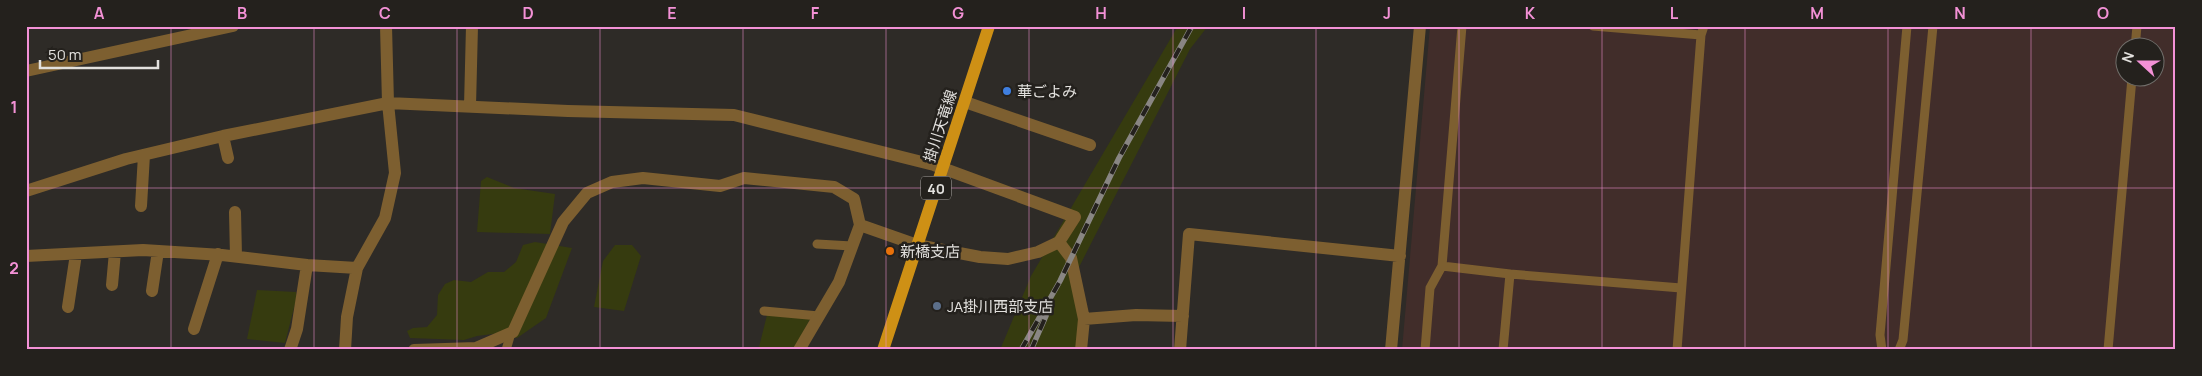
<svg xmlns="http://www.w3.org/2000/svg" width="2202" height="376" viewBox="0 0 2202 376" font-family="Manrope,'Noto Sans JP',sans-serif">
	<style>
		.industrial { fill: #412d2a; fill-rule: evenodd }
		.green { fill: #363b0f }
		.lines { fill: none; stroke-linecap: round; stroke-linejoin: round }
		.lane { stroke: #7d5f30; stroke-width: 9 }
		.street { stroke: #7d5f30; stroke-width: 12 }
		.primary { stroke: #ce9015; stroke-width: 12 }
		.rail-casing { stroke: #898683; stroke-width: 5.5 }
		.rail { stroke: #24211d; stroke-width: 4; stroke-dasharray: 11; stroke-linecap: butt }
		.grid { fill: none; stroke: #f391d6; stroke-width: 1; stroke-opacity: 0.55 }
		.shop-dot { fill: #3f7fe0; stroke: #24211d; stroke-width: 2 }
		.food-dot { fill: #e8710a; stroke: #24211d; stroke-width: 2 }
		.service-dot { fill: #5c6f8a; stroke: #24211d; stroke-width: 2 }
		.labels { text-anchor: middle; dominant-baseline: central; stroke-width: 5; stroke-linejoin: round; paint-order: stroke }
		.shield { fill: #24211d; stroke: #aaa7a4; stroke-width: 1 }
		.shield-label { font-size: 14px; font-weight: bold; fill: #e3e1de }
		.poi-label { font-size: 15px; fill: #e3e1de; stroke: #24211d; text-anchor: start }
		.street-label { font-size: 15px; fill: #e3e1de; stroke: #24211d }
		.neatline { fill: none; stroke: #f391d6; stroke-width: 2 }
		.grid-label { font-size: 16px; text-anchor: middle; font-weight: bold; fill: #f391d6 }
	</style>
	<rect width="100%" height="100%" fill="#2e2b27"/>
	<path class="industrial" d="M1430,26H2176V350H1402ZM2124,48H2154V78H2124Z"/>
	<path class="green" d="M1178,26H1208L1190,49L1074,277L1084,319L1080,350H1000L1031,276Z
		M487,177L514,188L555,194L550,234L477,232L481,181Z
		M535,242L572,248L546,318L517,338L500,333L477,336L464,340L410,338L407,331L413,328L427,327L437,315L438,295L445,284L454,280L471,282L488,272H504L516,262L523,245Z
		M615,245H632L641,256L624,311L594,307L603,261Z
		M257,290L296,292V300L285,343L247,339Z
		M767,315L810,319L794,349L759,347Z"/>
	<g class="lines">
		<path class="lane" d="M1593,26L1701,35
			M2135,48L2137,26
			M817,244L852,246
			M1442,266L1510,274
			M764,311L819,316
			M506,350L511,333
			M1425,350L1430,288L1442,266L1462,26
			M1503,350L1510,274L1681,288
			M1677,350L1701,35L1704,26
			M1882,350L1880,335L1907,26
			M1899,350L1903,340L1933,26
			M2108,350L2132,78"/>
		<path class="street" d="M26,71L233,26
			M965,102L1090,145
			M470,106L472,26
			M223,136L228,158
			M26,191L126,159L223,136L388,103L568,111L734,115L934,165L1075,217L1059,242L1071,258L1084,319L1081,350
			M141,206L144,155
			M235,212L236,256
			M26,256L143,250L222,255L307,265L297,329L290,350
			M307,265L357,268
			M112,285L115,252
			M152,291L158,251
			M68,307L76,254
			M1084,319L1136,315L1183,316
			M194,329L218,254
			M345,350L347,317L357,268L385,218L395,173L388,103L386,26
			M414,350L476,348L513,332L563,222L587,193L612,182L643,178L720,186L744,178L834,187L854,199L860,225
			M799,350L839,282L860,225L917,245L980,257L1008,259L1038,252L1059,242
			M1180,350L1189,234L1400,256
			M1391,350L1420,26"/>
		<path class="primary" d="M883,350L989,26"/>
		<g class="rail-casing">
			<path id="rail" d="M1021,350L1060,281L1119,158L1192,26
				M1031,350L1046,316"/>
		</g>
		<use href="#rail" class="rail"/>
	</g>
	<path class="grid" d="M171,26V350M314,26V350M457,26V350M600,26V350M743,26V350M886,26V350M1029,26V350M1173,26V350M1316,26V350M1459,26V350M1602,26V350M1745,26V350M1888,26V350M2031,26V350M26,188H2176"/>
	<circle class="shop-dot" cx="1007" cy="91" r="5"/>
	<circle class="food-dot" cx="890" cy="251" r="5"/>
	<circle class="service-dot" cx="937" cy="306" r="5"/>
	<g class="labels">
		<rect class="shield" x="921" y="176.5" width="30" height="23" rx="4"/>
		<g class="shield-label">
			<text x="936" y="188">40</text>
		</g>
		<g class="poi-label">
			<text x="1017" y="91">華ごよみ</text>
			<text x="900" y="251">新橋支店</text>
			<text x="947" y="306">JA掛川西部支店</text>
		</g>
		<g class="street-label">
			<text transform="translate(940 126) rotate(-72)">掛川天竜線</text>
		</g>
	</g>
	<rect width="2202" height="376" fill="none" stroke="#24211d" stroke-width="55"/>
	<g transform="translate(2140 62) rotate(291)"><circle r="24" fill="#24211d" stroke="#706e6a"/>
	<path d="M0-4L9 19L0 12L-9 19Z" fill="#f391d6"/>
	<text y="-8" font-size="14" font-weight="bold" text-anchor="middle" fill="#e3e1de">N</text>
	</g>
	<path d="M40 60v8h118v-8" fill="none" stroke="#e3e1de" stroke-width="2.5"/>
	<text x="48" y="60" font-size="15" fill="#e3e1de" stroke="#24211d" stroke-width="4" paint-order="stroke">50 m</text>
	<rect x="28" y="28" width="2146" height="320" class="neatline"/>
	<g class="grid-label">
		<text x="99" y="19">A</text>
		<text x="242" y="19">B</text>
		<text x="385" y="19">C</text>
		<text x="528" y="19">D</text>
		<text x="672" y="19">E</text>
		<text x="815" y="19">F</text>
		<text x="958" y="19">G</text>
		<text x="1101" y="19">H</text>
		<text x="1244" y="19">I</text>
		<text x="1387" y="19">J</text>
		<text x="1530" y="19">K</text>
		<text x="1674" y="19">L</text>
		<text x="1817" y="19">M</text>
		<text x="1960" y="19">N</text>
		<text x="2103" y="19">O</text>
		<text x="14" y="113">1</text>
		<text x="14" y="274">2</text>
	</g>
</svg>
